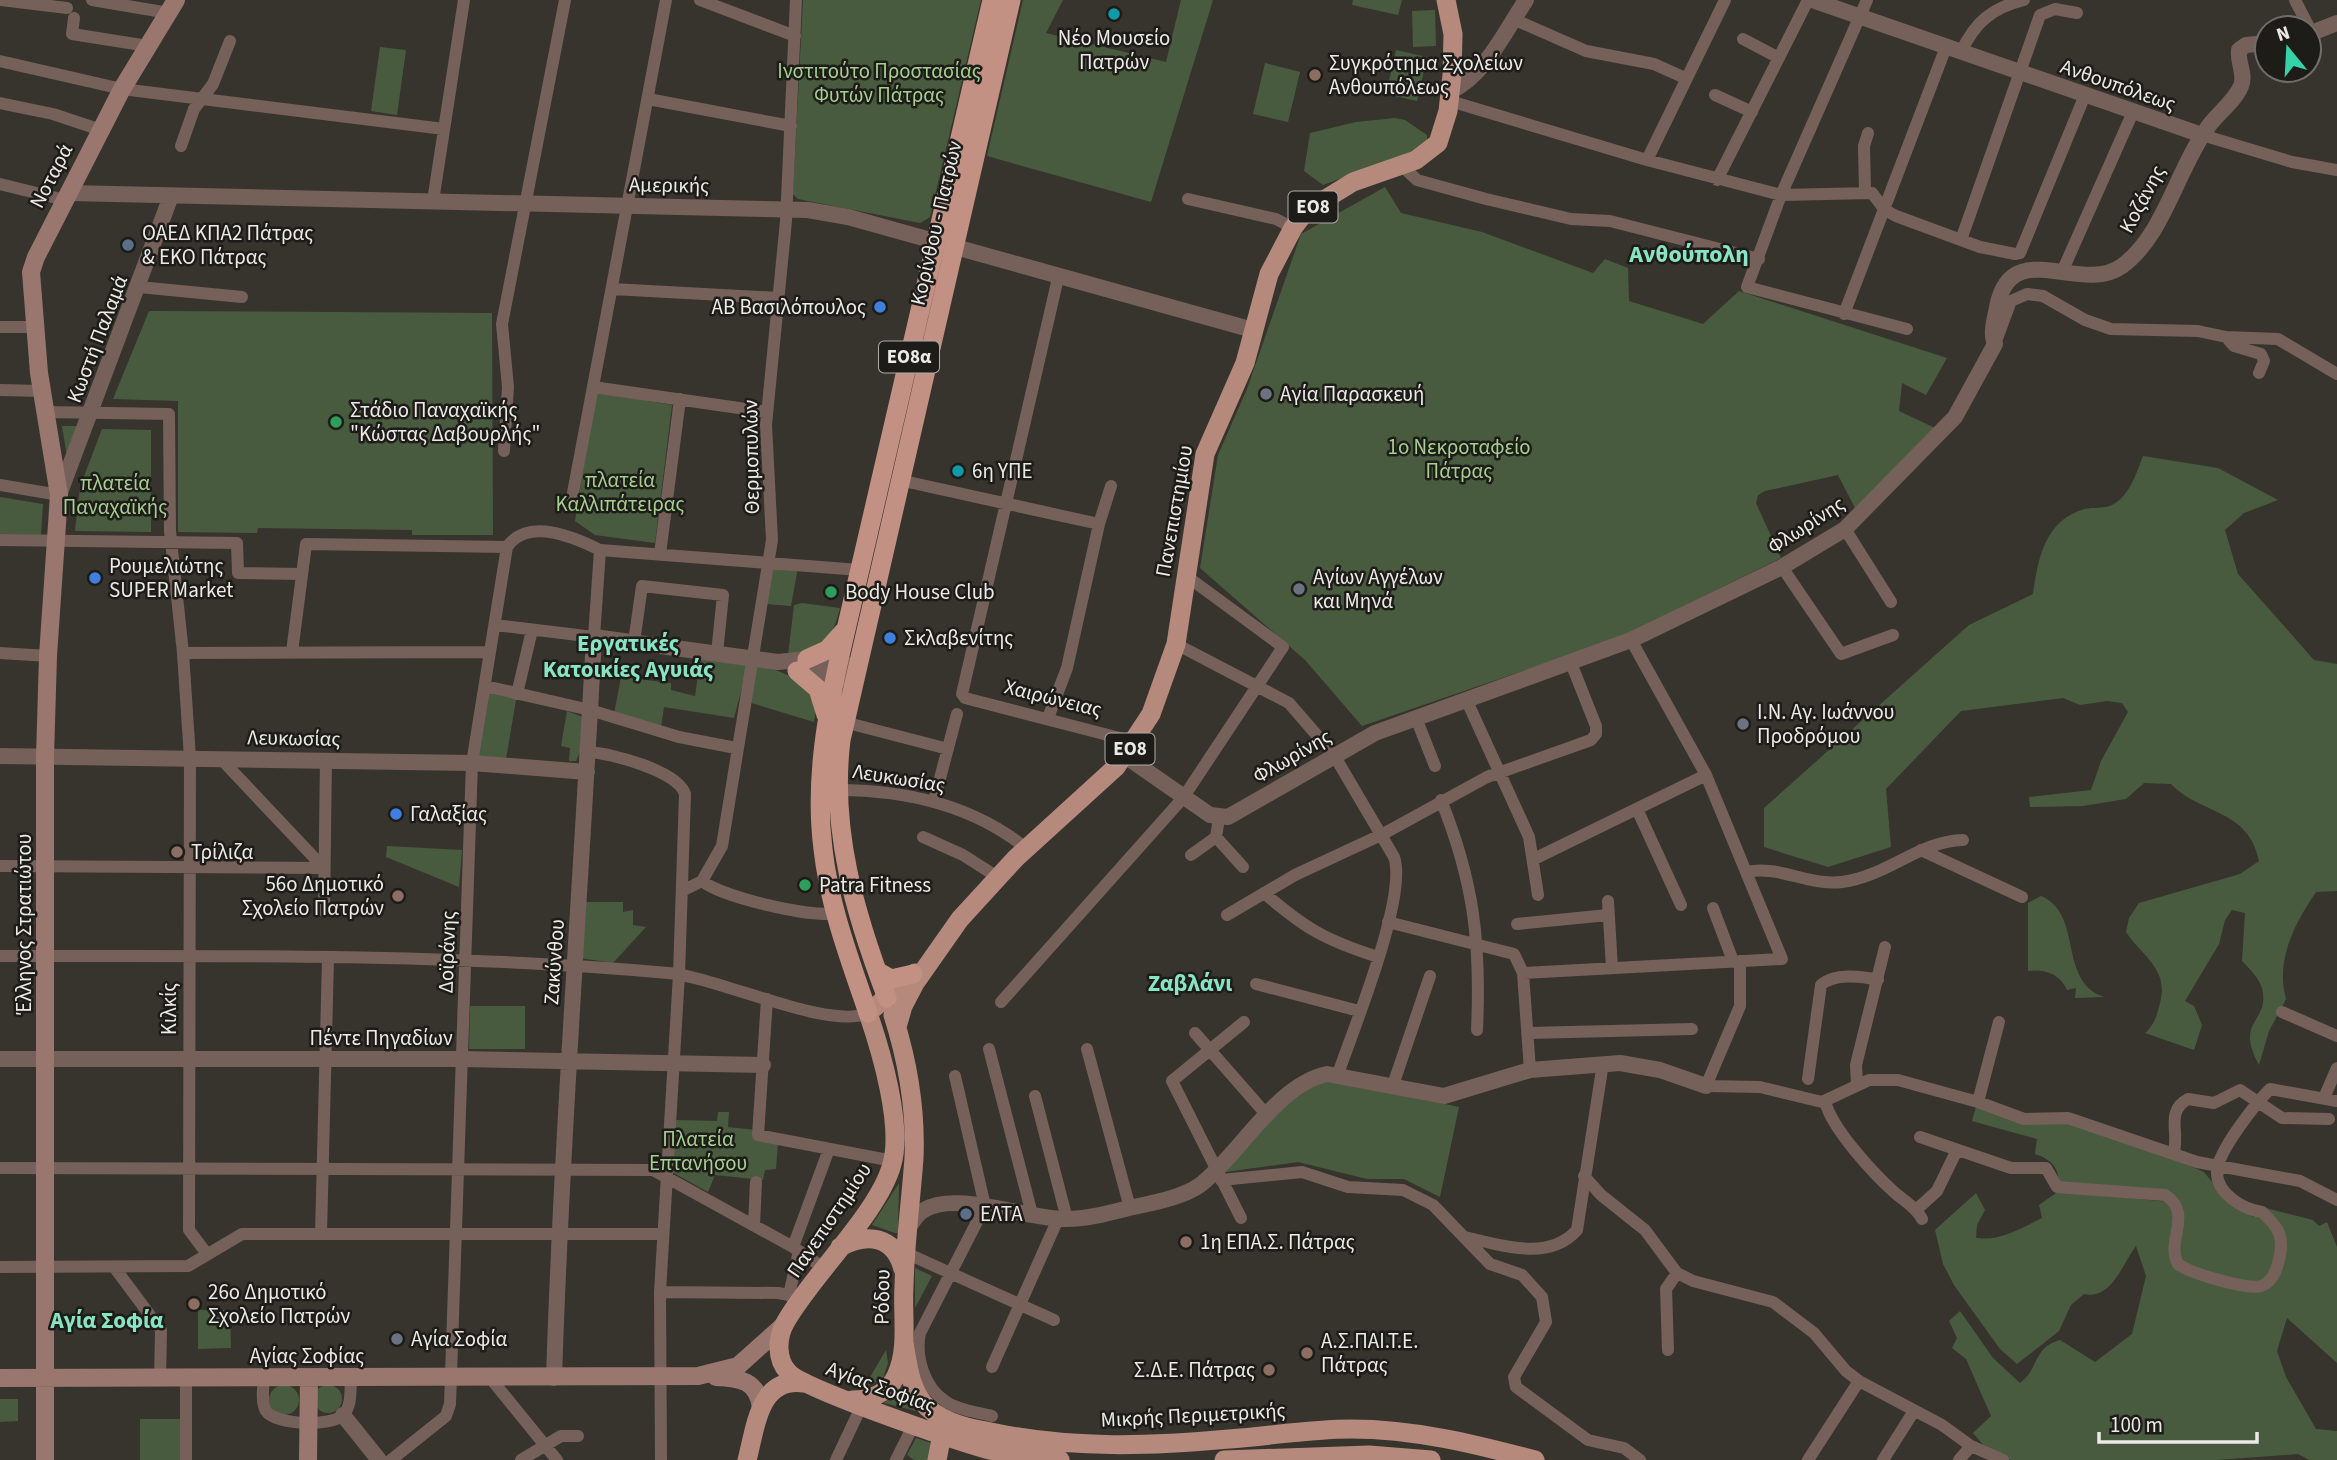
<svg xmlns="http://www.w3.org/2000/svg" width="2337" height="1460" viewBox="0 0 2337 1460" font-family="'Source Sans 3',sans-serif">
	<style>
		.green { fill: #495b3f }
		.lines { fill: none; stroke-linecap: round; stroke-linejoin: round }
		.minor { stroke: #76605a; stroke-width: 12 }
		.tertiary { stroke: #76605a; stroke-width: 16 }
		.secondary { stroke: #9a776e; stroke-width: 18 }
		.primary { stroke: #b6897d; stroke-width: 19 }
		.trunk { stroke: #c29184; stroke-width: 19 }
		.culture-dot { fill: #0f9aa8; stroke: #1d1c19; stroke-width: 2.5 }
		.education-dot { fill: #8d6e63; stroke: #1d1c19; stroke-width: 2.5 }
		.service-dot { fill: #5c6f8a; stroke: #1d1c19; stroke-width: 2.5 }
		.shop-dot { fill: #3f7fe0; stroke: #1d1c19; stroke-width: 2.5 }
		.worship-dot { fill: #6b7280; stroke: #1d1c19; stroke-width: 2.5 }
		.leisure-dot { fill: #2e9e5b; stroke: #1d1c19; stroke-width: 2.5 }
		.labels { text-anchor: middle; dominant-baseline: central; stroke-width: 5; stroke-linejoin: round; paint-order: stroke }
		.shield { fill: #1d1c19; stroke: #aeaca8; stroke-width: 2 }
		.shield-label { font-size: 19px; font-weight: bold; fill: #eceae6 }
		.poi-label { font-size: 21px; fill: #eceae6; stroke: #1d1c19; text-anchor: start }
		.park-label { font-size: 21px; fill: #a5cf8e; stroke: #1d1c19 }
		.street-label { font-size: 21px; fill: #eceae6; stroke: #1d1c19 }
		.neighbourhood-label { font-size: 23px; font-weight: bold; fill: #89e4c4; stroke: #1d1c19 }
		.quarter-label { font-size: 24px; font-weight: bold; fill: #89e4c4; stroke: #1d1c19 }
	</style>
	<rect width="100%" height="100%" fill="#37342e"/>
	<path class="green" d="M803,0H981L930,217L920,223L798,199L793,194Z
		M1023,0H1063L1046,33L1166,62L1181,0H1213L1151,202L987,156Z
		M1353,0H1402L1398,15L1352,5Z
		M1435,10L1436,46L1413,47L1412,11Z
		M380,47L406,50L397,115L371,111Z
		M1396,50L1427,57L1417,101L1386,94Z
		M1265,63L1300,72L1288,122L1253,114Z
		M1395,118L1405,120L1427,135V142L1410,153L1323,185L1304,171L1310,133L1356,122Z
		M1385,187L1401,213L1482,232L1593,273L1605,259L1628,268L1629,301L1703,324L1739,291L1947,358L1926,395L1902,383L1899,411L1935,428L1856,510L1838,475L1765,491L1758,495L1756,503L1781,558L1618,638L1362,726L1305,660L1200,568L1218,455L1247,389L1301,234Z
		M149,311L492,313L493,535H412V530L258,528L257,533L178,532V401L113,399Z
		M595,392L672,405L655,543L595,535L575,521Z
		M62,426H80L67,457Z
		M102,429L151,430V532L75,531L80,487Z
		M2143,456L2218,468L2278,500L2244,513L2225,530L2238,574L2314,660L2337,664V891L2316,892C2295,923 2275,960 2286,999L2269,1031L2259,1065C2235,1021 2267,1023 2263,993C2262,981 2250,969 2242,961L2245,913L2232,910L2225,920L2219,944L2185,1001L2194,1006L2202,1025L2194,1050L2145,1033C2155,1024 2157,1015 2160,1003C2169,969 2143,957 2126,932L2129,918L2139,903L2240,874L2259,861C2249,809 2201,815 2171,784L2144,783L2126,799L2083,806L2030,807L2029,797L2091,790L2101,761L2128,712L2122,703L2107,701L2080,705L2063,698L1961,711L1886,789L1891,847L1828,867L1764,847V808L1969,625L2033,594C2038,558 2045,520 2085,509C2093,507 2104,509 2112,505C2129,497 2137,472 2143,456Z
		M0,497L43,504L41,535L0,534Z
		M771,565L798,567L791,606L766,604Z
		M802,603L840,608C832,642 821,647 788,655L794,605Z
		M701,655L749,661L734,718L664,707L661,727L614,714L621,677L671,683V690L695,696Z
		M757,662L799,680L817,704L814,722L748,702Z
		M485,686L517,694L505,765L472,763Z
		M567,711L583,717L582,748L576,761H569L570,748L561,746Z
		M387,846L462,850L459,887L386,857Z
		M2041,896C2084,914 2057,981 2104,997L2075,998L2076,988L2067,990C2060,974 2045,969 2028,971V903Z
		M585,902H623V912L633,910V925L646,927L613,963L580,958Z
		M470,1006H525V1049H469Z
		M1315,1077L1459,1107L1440,1197L1404,1179H1367L1298,1162L1226,1172L1224,1169L1258,1122Z
		M1977,1103L2064,1121L2188,1165L2204,1172L2221,1193L2253,1217L2258,1206L2313,1220L2319,1226L2327,1222L2337,1247V1363L2287,1318L2277,1351L2286,1377L2316,1429L2337,1431V1460H2309L2298,1454L2216,1460H2011L1986,1448L1973,1433L1991,1416L1966,1359L1952,1348L1957,1338L1949,1321L1960,1311L1993,1358L2020,1383C2040,1368 2032,1348 2060,1340L2095,1362L2132,1334L2146,1276L2136,1246C2122,1264 2112,1300 2084,1294L2071,1305L2059,1331L2017,1364L2000,1349L1954,1285L1943,1264L1935,1230L1976,1193L1985,1210L1977,1225L1976,1238C2001,1241 2019,1229 2042,1218L2039,1205L2059,1191L2179,1203L2058,1184C2060,1167 2050,1159 2035,1154L2037,1139L1972,1121Z
		M718,1112H729L728,1127L756,1130L778,1143L776,1169L765,1170L763,1180L715,1175L708,1192L668,1170L671,1125L676,1120L717,1121Z
		M899,1183L898,1233H895L872,1225Z
		M915,1268L932,1276L915,1308Z
		M198,1310H230L231,1348L198,1349Z
		M886,1350L888,1363L883,1378L863,1389Z
		M314 1399a14 14 0 1 1 28 0a14 14 0 1 1-28 0Z
		M269 1400a15 15 0 1 1 30 0a15 15 0 1 1-30 0Z
		M900,1387L902,1388L916,1411L884,1403Z
		M0,1399H18V1421L0,1422Z
		M140,1419H180V1460H140Z
		M916,1438L931,1443L928,1460H914L907,1455Z"/>
	<g class="lines">
		<path class="minor" d="M1,0L67,8
			M92,0L169,13
			M700,0L795,36
			M1867,0L1781,195L1747,287L1907,329
			M2295,0L2312,33
			M74,18L72,34L148,46
			M1513,19L1586,51L1654,64L1685,78
			M1743,39L1779,58
			M1961,52C1975,22 1992,8 2024,0
			M0,61L122,89L444,129
			M1715,95L1752,112
			M648,99L791,126
			M1450,101L1647,160L1781,195L1872,193L1885,210L1896,216L1980,247L2015,254L2020,253L2085,95
			M0,103L53,114L101,130
			M2202,135L2292,162L2337,170
			M181,146L194,109L213,84L230,41
			M1647,160L1725,0
			M1401,165L1417,180L1486,199L1571,219L1610,221L1759,259
			M1717,180L1808,0
			M0,184L65,200
			M1865,192L1864,146L1868,133
			M1188,199L1276,219L1293,228
			M433,201L464,0
			M1961,240L2040,15L2055,9L2077,13
			M2062,272L2133,112
			M1058,278L962,694L965,698L1135,742
			M139,287L242,297
			M612,289L779,298
			M1844,314L1946,47
			M0,327H34
			M2226,337L2234,346L2261,354L2264,361L2259,373
			M1995,344L2011,301L2027,294L2043,296L2085,320L2111,329L2198,331L2226,337L2278,339L2337,374
			M593,387L767,412
			M0,390L41,391
			M45,412L169,414L170,531L183,653L190,758L189,1230L207,1254
			M504,451L508,387L502,324L565,0
			M899,480L1099,524
			M0,485L59,495
			M572,498L666,0
			M1845,529L1891,602
			M0,540L237,543L238,573L302,574
			M660,554L680,399
			M1782,567L1841,654L1893,635
			M495,625L594,637L600,550
			M634,642L642,586L723,595L717,653
			M1176,644L1289,703L1334,755L1394,857C1408,896 1353,1030 1338,1074
			M292,652L306,544L507,547
			M0,653L48,656
			M183,653L490,652
			M485,686L590,710L679,737L736,748
			M517,694L532,630
			M1466,699L1529,837L1538,895
			M1048,718L1067,668L1099,524L1111,486
			M1416,718L1435,766
			M844,722L948,749
			M588,752C611,753 678,771 685,794L679,974L660,1292L661,1460
			M220,758L324,868
			M837,790C906,790 973,805 1027,849
			M1441,800C1474,882 1481,943 1477,1030
			M934,801L957,714
			M1637,809L1681,905
			M923,837L963,855L999,878
			M1216,837L1243,867
			M1921,850L2022,897
			M1191,855L1216,837L1219,818
			M1534,859L1706,775
			M0,866L324,868
			M1747,872C1779,865 1809,886 1842,882C1888,876 1919,841 1963,840
			M702,881C722,897 810,918 836,913
			M682,891L702,881L722,846L772,540L766,425L786,221L796,0
			M1264,893C1306,929 1325,940 1378,957
			M1608,901L1612,968
			M1713,908L1733,961
			M324,911L326,759
			M1227,915L1295,875L1383,834L1487,777L1591,740L1596,734V726L1571,663
			M1388,922L1514,954L1523,973L1530,1070
			M1517,924L1608,915
			M0,956C222,956 447,953 668,973C718,977 829,1031 868,1013
			M1740,961V1006L1706,1086L1760,1087L1822,1102L1869,1080H1898L1978,1102L2024,1119L2068,1118L2197,1162L2300,1181L2337,1200
			M1523,973L1782,959L1706,775L1631,640
			M1256,984L1359,1011
			M767,999L758,1135L893,1161
			M1001,1002L1183,798L1283,647L1185,575
			M2282,1012L2337,1036
			M1195,1033L1266,1114
			M1529,1033L1692,1029
			M989,1049L1032,1214
			M1087,1049L1130,1208
			M955,1076L985,1206L920,1333C915,1356 924,1387 945,1401C957,1410 977,1412 992,1416
			M1808,1079L1821,985C1834,973 1861,976 1878,980
			M1857,1085L1856,1065L1885,947
			M1392,1088L1430,976
			M1035,1096L1067,1219
			M2324,1098L2337,1068
			M1825,1101C1831,1128 1874,1174 1894,1192C1904,1201 1916,1207 1922,1219
			M1978,1102L1999,1022
			M1920,1137L2011,1168H2046L2057,1187L2165,1195C2194,1213 2165,1241 2178,1264C2189,1273 2247,1290 2261,1286C2278,1281 2284,1247 2279,1233C2275,1224 2268,1218 2262,1212C2243,1209 2216,1194 2217,1171C2218,1151 2256,1103 2270,1089L2337,1101
			M2173,1154C2181,1135 2164,1112 2188,1099L2214,1103L2240,1090L2282,1118L2329,1119
			M0,1168L653,1170L793,1247L825,1269
			M1584,1176L1601,1195L1645,1230L1677,1273L1693,1281L1773,1302L1814,1333L1846,1371L1859,1381L1942,1425L1971,1446L2003,1460
			M1221,1180L1302,1172L1348,1187L1403,1190L1433,1205L1490,1264L1522,1275L1542,1297L1546,1322L1514,1377L1516,1387L1588,1440L1624,1448L1640,1460
			M1916,1210L1937,1191L1957,1150
			M1241,1218L1172,1081L1244,1022
			M754,1225L756,1182
			M321,1234L328,959
			M1465,1237C1500,1245 1549,1262 1577,1230L1603,1063
			M793,1247L829,1149
			M906,1253L1054,1320
			M0,1267L188,1266L242,1234H663
			M114,1267L161,1330L160,1378
			M660,1292L778,1293L789,1295L799,1305
			M789,1295L799,1251
			M1668,1350L1666,1289L1677,1273
			M992,1367L1058,1219
			M186,1378V1460
			M264,1378C263,1388 261,1402 266,1411C275,1425 332,1427 343,1415C352,1406 350,1391 351,1379
			M491,1379L557,1460
			M391,1460L446,1416L450,1404L472,763L507,547C528,517 574,537 600,550L860,570
			M521,1460L561,1436H578
			M836,1460L862,1405
			M896,1460L914,1424
			M1808,1460L1859,1381
			M1883,1460L1914,1411
			M1959,1460L1971,1446"/>
		<path class="tertiary" d="M1812,0L2202,135
			M2309,34L2337,23
			M1451,91C1485,75 1506,30 1526,0
			M69,193L808,210L848,217L1253,330
			M59,495L171,196
			M796,670L852,680
			M0,756L472,763L587,772
			M1125,756L1210,815L1228,817L1375,733L1631,640L1782,567L1845,529L1955,417L1995,344C1990,333 1995,319 1997,307C2011,234 2081,296 2122,266C2164,236 2177,169 2208,127C2217,114 2235,101 2241,86C2246,74 2237,62 2239,50L2246,45L2267,43
			M0,1059H462L763,1065
			M907,1230C912,1223 916,1214 924,1210C956,1190 1030,1220 1066,1219C1087,1219 1109,1213 1129,1208C1151,1203 1182,1198 1200,1185C1239,1155 1277,1084 1327,1074L1444,1096L1530,1070L1620,1063L1660,1070L1706,1086
			M554,1378C562,1131 581,884 594,637L778,662L807,659L848,665
			M343,1415L379,1460"/>
		<path class="secondary" d="M716,1377C739,1378 758,1380 761,1408
			M0,1378L698,1376L738,1366L785,1324
			M45,1460V757L48,656L59,495L39,373L31,272L36,257L122,89L176,0
			M308,1460L309,1379"/>
		<path class="primary" d="M915,973L868,1013C881,1051 903,1125 892,1164C879,1213 811,1276 785,1323C777,1338 776,1359 788,1372C803,1389 957,1441 986,1449C1010,1455 1035,1458 1060,1460
			M897,1027L903,1006L915,983L960,919L1016,858L1116,767L1151,714L1176,644L1205,454L1245,363L1269,274L1293,228L1306,211L1353,182L1416,160L1438,143L1448,111L1452,75L1453,34L1446,0
			M840,1247C867,1233 894,1235 903,1269
			M904,1343C908,1366 910,1390 927,1407C945,1424 972,1429 996,1433C1073,1449 1152,1446 1229,1439C1270,1436 1310,1429 1351,1429C1414,1429 1475,1444 1535,1460
			M852,1400C871,1400 888,1393 896,1376C909,1349 902,1315 904,1286C905,1243 911,1200 914,1158C916,1109 908,1062 893,1015
			M747,1460C756,1427 759,1376 804,1383
			M937,1460L944,1424
			M1224,1460L1369,1455L1431,1460"/>
		<path class="trunk" d="M807,659L827,650L844,631
			M797,671L818,689L826,715
			M877,971L891,979L913,974
			M887,998C855,914 830,830 841,740L1011,0
			M868,1013C850,960 829,905 823,849C815,786 825,725 838,664L992,0"/>
	</g>
	<g class="culture-dot">
		<circle cx="1114" cy="14" r="7"/>
		<circle cx="958" cy="471" r="7"/>
	</g>
	<g class="education-dot">
		<circle cx="1315" cy="75" r="7"/>
		<circle cx="177" cy="852" r="7"/>
		<circle cx="398" cy="896" r="7"/>
		<circle cx="1186" cy="1242" r="7"/>
		<circle cx="194" cy="1304" r="7"/>
		<circle cx="1307" cy="1353" r="7"/>
		<circle cx="1269" cy="1370" r="7"/>
	</g>
	<g class="service-dot">
		<circle cx="128" cy="245" r="7"/>
		<circle cx="966" cy="1214" r="7"/>
	</g>
	<g class="shop-dot">
		<circle cx="880" cy="307" r="7"/>
		<circle cx="95" cy="578" r="7"/>
		<circle cx="890" cy="638" r="7"/>
		<circle cx="396" cy="814" r="7"/>
	</g>
	<g class="worship-dot">
		<circle cx="1266" cy="394" r="7"/>
		<circle cx="1299" cy="589" r="7"/>
		<circle cx="1743" cy="724" r="7"/>
		<circle cx="397" cy="1339" r="7"/>
	</g>
	<g class="leisure-dot">
		<circle cx="336" cy="422" r="7"/>
		<circle cx="831" cy="592" r="7"/>
		<circle cx="805" cy="885" r="7"/>
	</g>
	<g class="labels">
		<g class="shield">
			<rect x="1288.5" y="191.5" width="49" height="31" rx="5"/>
			<rect x="879" y="341.5" width="60" height="31" rx="5"/>
			<rect x="1105.5" y="733.5" width="49" height="31" rx="5"/>
		</g>
		<g class="shield-label">
			<text x="1313" y="207">ΕΟ8</text>
			<text x="909" y="357">ΕΟ8α</text>
			<text x="1130" y="749">ΕΟ8</text>
		</g>
		<g class="poi-label">
			<text x="1114" y="38" text-anchor="middle">Νέο Μουσείο<tspan x="1114" dy="24">Πατρών</tspan></text>
			<text x="1329" y="63">Συγκρότημα Σχολείων<tspan x="1329" dy="24">Ανθουπόλεως</tspan></text>
			<text x="142" y="233">ΟΑΕΔ ΚΠΑ2 Πάτρας<tspan x="142" dy="24">&amp; ΕΚΟ Πάτρας</tspan></text>
			<text x="866" y="307" text-anchor="end">ΑΒ Βασιλόπουλος</text>
			<text x="1280" y="394">Αγία Παρασκευή</text>
			<text x="350" y="410">Στάδιο Παναχαϊκής<tspan x="350" dy="24">"Κώστας Δαβουρλής"</tspan></text>
			<text x="972" y="471">6η ΥΠΕ</text>
			<text x="109" y="566">Ρουμελιώτης<tspan x="109" dy="24">SUPER Market</tspan></text>
			<text x="1313" y="577">Αγίων Αγγέλων<tspan x="1313" dy="24">και Μηνά</tspan></text>
			<text x="845" y="592">Body House Club</text>
			<text x="904" y="638">Σκλαβενίτης</text>
			<text x="1757" y="712">Ι.Ν. Αγ. Ιωάννου<tspan x="1757" dy="24">Προδρόμου</tspan></text>
			<text x="410" y="814">Γαλαξίας</text>
			<text x="191" y="852">Τρίλιζα</text>
			<text x="384" y="884" text-anchor="end">56ο Δημοτικό<tspan x="384" dy="24">Σχολείο Πατρών</tspan></text>
			<text x="819" y="885">Patra Fitness</text>
			<text x="980" y="1214">ΕΛΤΑ</text>
			<text x="1200" y="1242">1η ΕΠΑ.Σ. Πάτρας</text>
			<text x="208" y="1292">26ο Δημοτικό<tspan x="208" dy="24">Σχολείο Πατρών</tspan></text>
			<text x="411" y="1339">Αγία Σοφία</text>
			<text x="1321" y="1341">Α.Σ.ΠΑΙ.Τ.Ε.<tspan x="1321" dy="24">Πάτρας</tspan></text>
			<text x="1255" y="1370" text-anchor="end">Σ.Δ.Ε. Πάτρας</text>
		</g>
		<g class="park-label">
			<text x="879" y="71">Ινστιτούτο Προστασίας<tspan x="879" dy="24">Φυτών Πάτρας</tspan></text>
			<text x="1459" y="447">1o Νεκροταφείο<tspan x="1459" dy="24">Πάτρας</tspan></text>
			<text x="620" y="480">πλατεία<tspan x="620" dy="24">Καλλιπάτειρας</tspan></text>
			<text x="115" y="483">πλατεία<tspan x="115" dy="24">Παναχαϊκής</tspan></text>
			<text x="698" y="1139">Πλατεία<tspan x="698" dy="24">Επτανήσου</tspan></text>
		</g>
		<g class="street-label">
			<text transform="translate(2118 85) rotate(19)">Ανθουπόλεως</text>
			<text transform="translate(51 176) rotate(-63)">Νοταρά</text>
			<text transform="translate(669 185) rotate(1)">Αμερικής</text>
			<text transform="translate(2142 199) rotate(-62)">Κοζάνης</text>
			<text transform="translate(936 223) rotate(-77)">Κορίνθου - Πατρών</text>
			<text transform="translate(97 339) rotate(-69)">Κωστή Παλαμά</text>
			<text transform="translate(751 457) rotate(-91)">Θερμοπυλών</text>
			<text transform="translate(1174 511) rotate(-80)">Πανεπιστημίου</text>
			<text transform="translate(1806 525) rotate(-33)">Φλωρίνης</text>
			<text transform="translate(1053 698) rotate(14)">Χαιρώνειας</text>
			<text transform="translate(294 738) rotate(1)">Λευκωσίας</text>
			<text transform="translate(1292 756) rotate(-30)">Φλωρίνης</text>
			<text transform="translate(899 778) rotate(9)">Λευκωσίας</text>
			<text transform="translate(24 924) rotate(-90)">Έλληνος Στρατιώτου</text>
			<text transform="translate(447 952) rotate(-88)">Δοϊράνης</text>
			<text transform="translate(554 962) rotate(-86)">Ζακύνθου</text>
			<text transform="translate(169 1009) rotate(-90)">Κιλκίς</text>
			<text x="381" y="1038">Πέντε Πηγαδίων</text>
			<text transform="translate(829 1220) rotate(-56)">Πανεπιστημίου</text>
			<text transform="translate(882 1297) rotate(-89)">Ρόδου</text>
			<text x="307" y="1356">Αγίας Σοφίας</text>
			<text transform="translate(881 1387) rotate(20)">Αγίας Σοφίας</text>
			<text transform="translate(1193 1415) rotate(-3)">Μικρής Περιμετρικής</text>
		</g>
		<g class="neighbourhood-label">
			<text x="628" y="643">Εργατικές<tspan x="628" dy="26">Κατοικίες Αγυιάς</tspan></text>
			<text x="1190" y="983">Ζαβλάνι</text>
			<text x="107" y="1320">Αγία Σοφία</text>
		</g>
		<g class="quarter-label">
			<text x="1689" y="254">Ανθούπολη</text>
		</g>
	</g>
	<g transform="translate(2288 49) rotate(342)"><circle r="33" fill="#1d1c19" stroke="#706e6b" stroke-width="2"/>
	<path d="M0-5L12 26L0 18L-12 26Z" fill="#34d4a8"/>
	<text y="-10" font-size="19" font-weight="bold" text-anchor="middle" fill="#eceae6">N</text>
	</g>
	<path d="M2099 1432v10h158v-10" fill="none" stroke="#eceae6" stroke-width="3.5"/>
	<text x="2110" y="1432" font-size="21" fill="#eceae6" stroke="#1d1c19" stroke-width="5" paint-order="stroke">100 m</text>
</svg>
